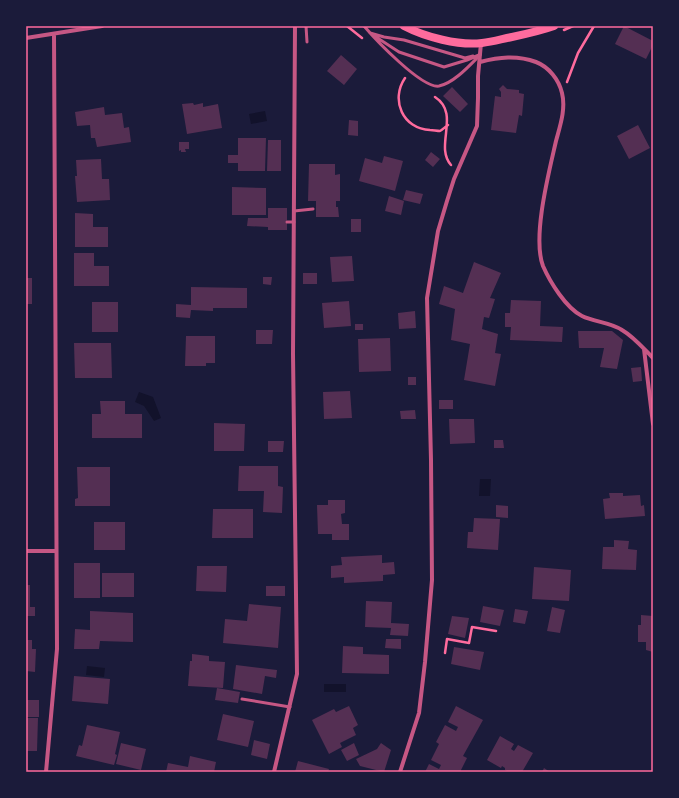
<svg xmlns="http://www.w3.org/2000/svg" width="679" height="798" viewBox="0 0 679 798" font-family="'Space Grotesk',sans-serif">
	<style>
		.water { fill: #12122b }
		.building { fill: #542f53 }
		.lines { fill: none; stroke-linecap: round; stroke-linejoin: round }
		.path { stroke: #ff6b9d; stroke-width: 2.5 }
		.service { stroke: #c65784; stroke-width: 3 }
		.minor { stroke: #c65784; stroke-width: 4 }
		.secondary { stroke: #ff6b9d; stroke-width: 8 }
		.neatline { fill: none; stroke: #ff6b9d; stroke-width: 1.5 }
	</style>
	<rect width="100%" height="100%" fill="#1b1b3a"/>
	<path class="water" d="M265,111L267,121L251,124L249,114Z
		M139,392L153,397L161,418L154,421L144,406L135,402Z
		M480,479H491L490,496H479Z
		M87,666L105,668L104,677L86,675Z
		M324,684H346V692H324Z"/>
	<path class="building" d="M624,26L653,41V45L646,59L615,44Z
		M341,55L357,69L344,85L327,71Z
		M503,85L507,89L519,90V93L524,94L522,116L519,115L516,133L491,130L495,96L501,97V92L499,89Z
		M452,87L468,104L460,112L443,96Z
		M193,103L194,105L203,103V107L218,104L222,128L187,134L182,104Z
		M104,107L105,115L122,113L124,128L129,127L131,142L97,147L95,138H91L90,125L77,126L75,112Z
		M349,120L358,121V136L348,135Z
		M638,125L650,148L629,159L617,136Z
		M238,138H266L265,171H238V163H228V155H238Z
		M268,140H281V171H267Z
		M179,142H189V149H185L186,152H181V150L179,151Z
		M431,152L440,159L433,167L425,160Z
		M384,156L403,161L395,191L359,181L365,158L382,163Z
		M101,159L102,179H109L110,200L77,202L75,176H77L76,160Z
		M309,164H335V175L340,174V201H336V207H338L339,217H316V201H308Z
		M232,187L266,188V215H232Z
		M406,190L423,194L420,204L403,200Z
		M389,196L404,201L401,215L385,211Z
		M268,208H287V230H268V227L247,226L248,218H268Z
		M75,213L93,214V227H108V247H75Z
		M351,219H361V232H351Z
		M74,253H94V266H109V286H74Z
		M352,256L354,281L332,282L330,257Z
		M474,262L501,273L490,298L495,299L489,318L484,317L482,329L498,334L495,353L501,354L495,386L464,380L470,344L451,340L455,309L439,304L444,286L463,293Z
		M303,273H317V284H303Z
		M263,277H272L271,285L263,284Z
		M26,278H32V304H26Z
		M191,287L247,288V308H213V311L191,310L190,318L176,317V304L191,305Z
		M511,300L541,301L540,326L563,327L562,342L510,340L511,327H505V313H510Z
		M349,301L351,326L324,328L322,303Z
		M92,302H118V332H92Z
		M415,311L416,328L399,329L398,313Z
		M355,324H363V330H355Z
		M256,330H273L272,344H256Z
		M578,331H612L623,340L617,369L600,367L604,348H579Z
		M186,336H215V363H206V366H185Z
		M390,338L391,371L359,372L358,339Z
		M74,343H111L112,378H75Z
		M641,367L642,381L633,382L631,368Z
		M408,377H416V385H408Z
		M350,391L352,418L324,419L323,392Z
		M439,400H453V409H439Z
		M100,401H125V414H142V438H92V414H101Z
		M415,410L416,419H401L400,411Z
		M449,419H474L475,443L450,444Z
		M214,423L245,424L244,451H214Z
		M494,440H503L504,448H494Z
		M268,441H284L283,452H268Z
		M239,466H278V486L283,487L282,513L263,512L264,491H238Z
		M77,467H110V506H75V499L78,498Z
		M609,493H623V496L640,495L641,506L644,505L645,516L605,519L603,499L610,498Z
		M328,500H345V513L341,514L342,524H349V540H332V534H318L317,505H328Z
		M496,505L508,506V518L496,517Z
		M213,509H253V538H212Z
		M474,518L500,519L498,550L467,548L468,532H473Z
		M94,522H125V550H94Z
		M614,540L629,541L628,549L637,550L636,570L602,569L603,547H614Z
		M382,555V563L394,562L395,574L383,575V581L344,583V577L331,578V566L342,565L341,557Z
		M74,563H100V598H74Z
		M197,566H227L226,592L196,591Z
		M534,567L571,570L569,601L532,599Z
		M102,573H134V597H102Z
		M26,585H30V607H35V616H26Z
		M266,586H285V596H266Z
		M366,601L392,602L391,623L409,624L408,636L390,635L391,628L365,627Z
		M249,604L281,607L278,648L223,643L225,619L247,621Z
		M483,606L504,610L500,626L480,622Z
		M552,607L565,610L560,633L547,631Z
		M515,609L528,611L525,624L513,622Z
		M90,611L133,613V642L100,641L99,649H74L75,629L90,630Z
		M641,615L653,616V652L646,650V642H638V625H641Z
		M452,616L469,618L465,638L448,634Z
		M386,639H401V649L385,648Z
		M26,640H32V649H36L35,672L26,671Z
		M343,646L363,647V654L389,655V674L342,673Z
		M454,647L484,652L480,670L451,664Z
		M192,654L209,656V661L225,662L223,688L188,686L190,661H192Z
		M236,665L277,670L276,678L265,676L262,694L233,689Z
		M74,676L110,679L108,704L72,701Z
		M217,688L240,692L238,703L215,700Z
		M26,700H39V717H26Z
		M349,706L358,725L353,728L356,735L340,743L342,747L329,754L312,720L334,709L336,712Z
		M456,706L483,720L463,756L467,758L460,772H425L429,764L439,769L441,765L431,760L439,744L436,742L445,725L456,731L458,727L448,722Z
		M223,714L254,721L248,747L217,740Z
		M26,718H38L37,751H26Z
		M87,725L120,732L115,754L117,755L114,765L76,756L79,745L82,746Z
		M500,736L514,744L511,749L514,751L518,745L533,753L522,772H509L505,770V768L502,766L501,768L487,760Z
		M254,740L270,744L267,759L251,755Z
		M121,743L146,749L141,770L116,764Z
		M354,743L359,755L347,761L341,750Z
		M381,743L391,750L384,772L360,766L356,759L377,749Z
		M190,756L216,762L214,772H166L168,763L188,767Z
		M298,761L329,769L328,772H295Z
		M544,768L550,772H542Z"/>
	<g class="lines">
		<path class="path" d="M347,26L362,38
			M564,30L573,26
			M405,78C390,100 403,129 430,130C433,130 437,131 440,131C442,130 445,127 448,125
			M567,82L578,53L594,26
			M435,97C461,114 434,146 451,165
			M445,653L447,639L469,643L472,627L496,631"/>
		<path class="service" d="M306,26L307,42
			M364,26C375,39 422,89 439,86C454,83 470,65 480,55
			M370,33L384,37L404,40L465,58L473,56
			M376,37L399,52L444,67L467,60L479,55
			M294,211L313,209
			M287,222H294
			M242,699L290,707"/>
		<path class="minor" d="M26,38L102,26
			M480,62C499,57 517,55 536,62C549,67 559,80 562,93C566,109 560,126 556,141C549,172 532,237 543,266C550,282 566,308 582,316C594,322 610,322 622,330C634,337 643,348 653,358
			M644,349L653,424
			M26,551H56
			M46,772L57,649L54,34
			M274,772L297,674L293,354L295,26
			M400,772L419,713L425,662L432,580L431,460L427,298L438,231L447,201L454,179L477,126L478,98V76L481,43"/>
		<path class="secondary" d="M404,26C425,37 459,46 482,43C492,42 502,39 512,37C526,34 540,31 554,26"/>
	</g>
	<rect width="679" height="798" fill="none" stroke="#1b1b3a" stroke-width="54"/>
	<rect x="27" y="27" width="625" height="744" class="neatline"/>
</svg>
